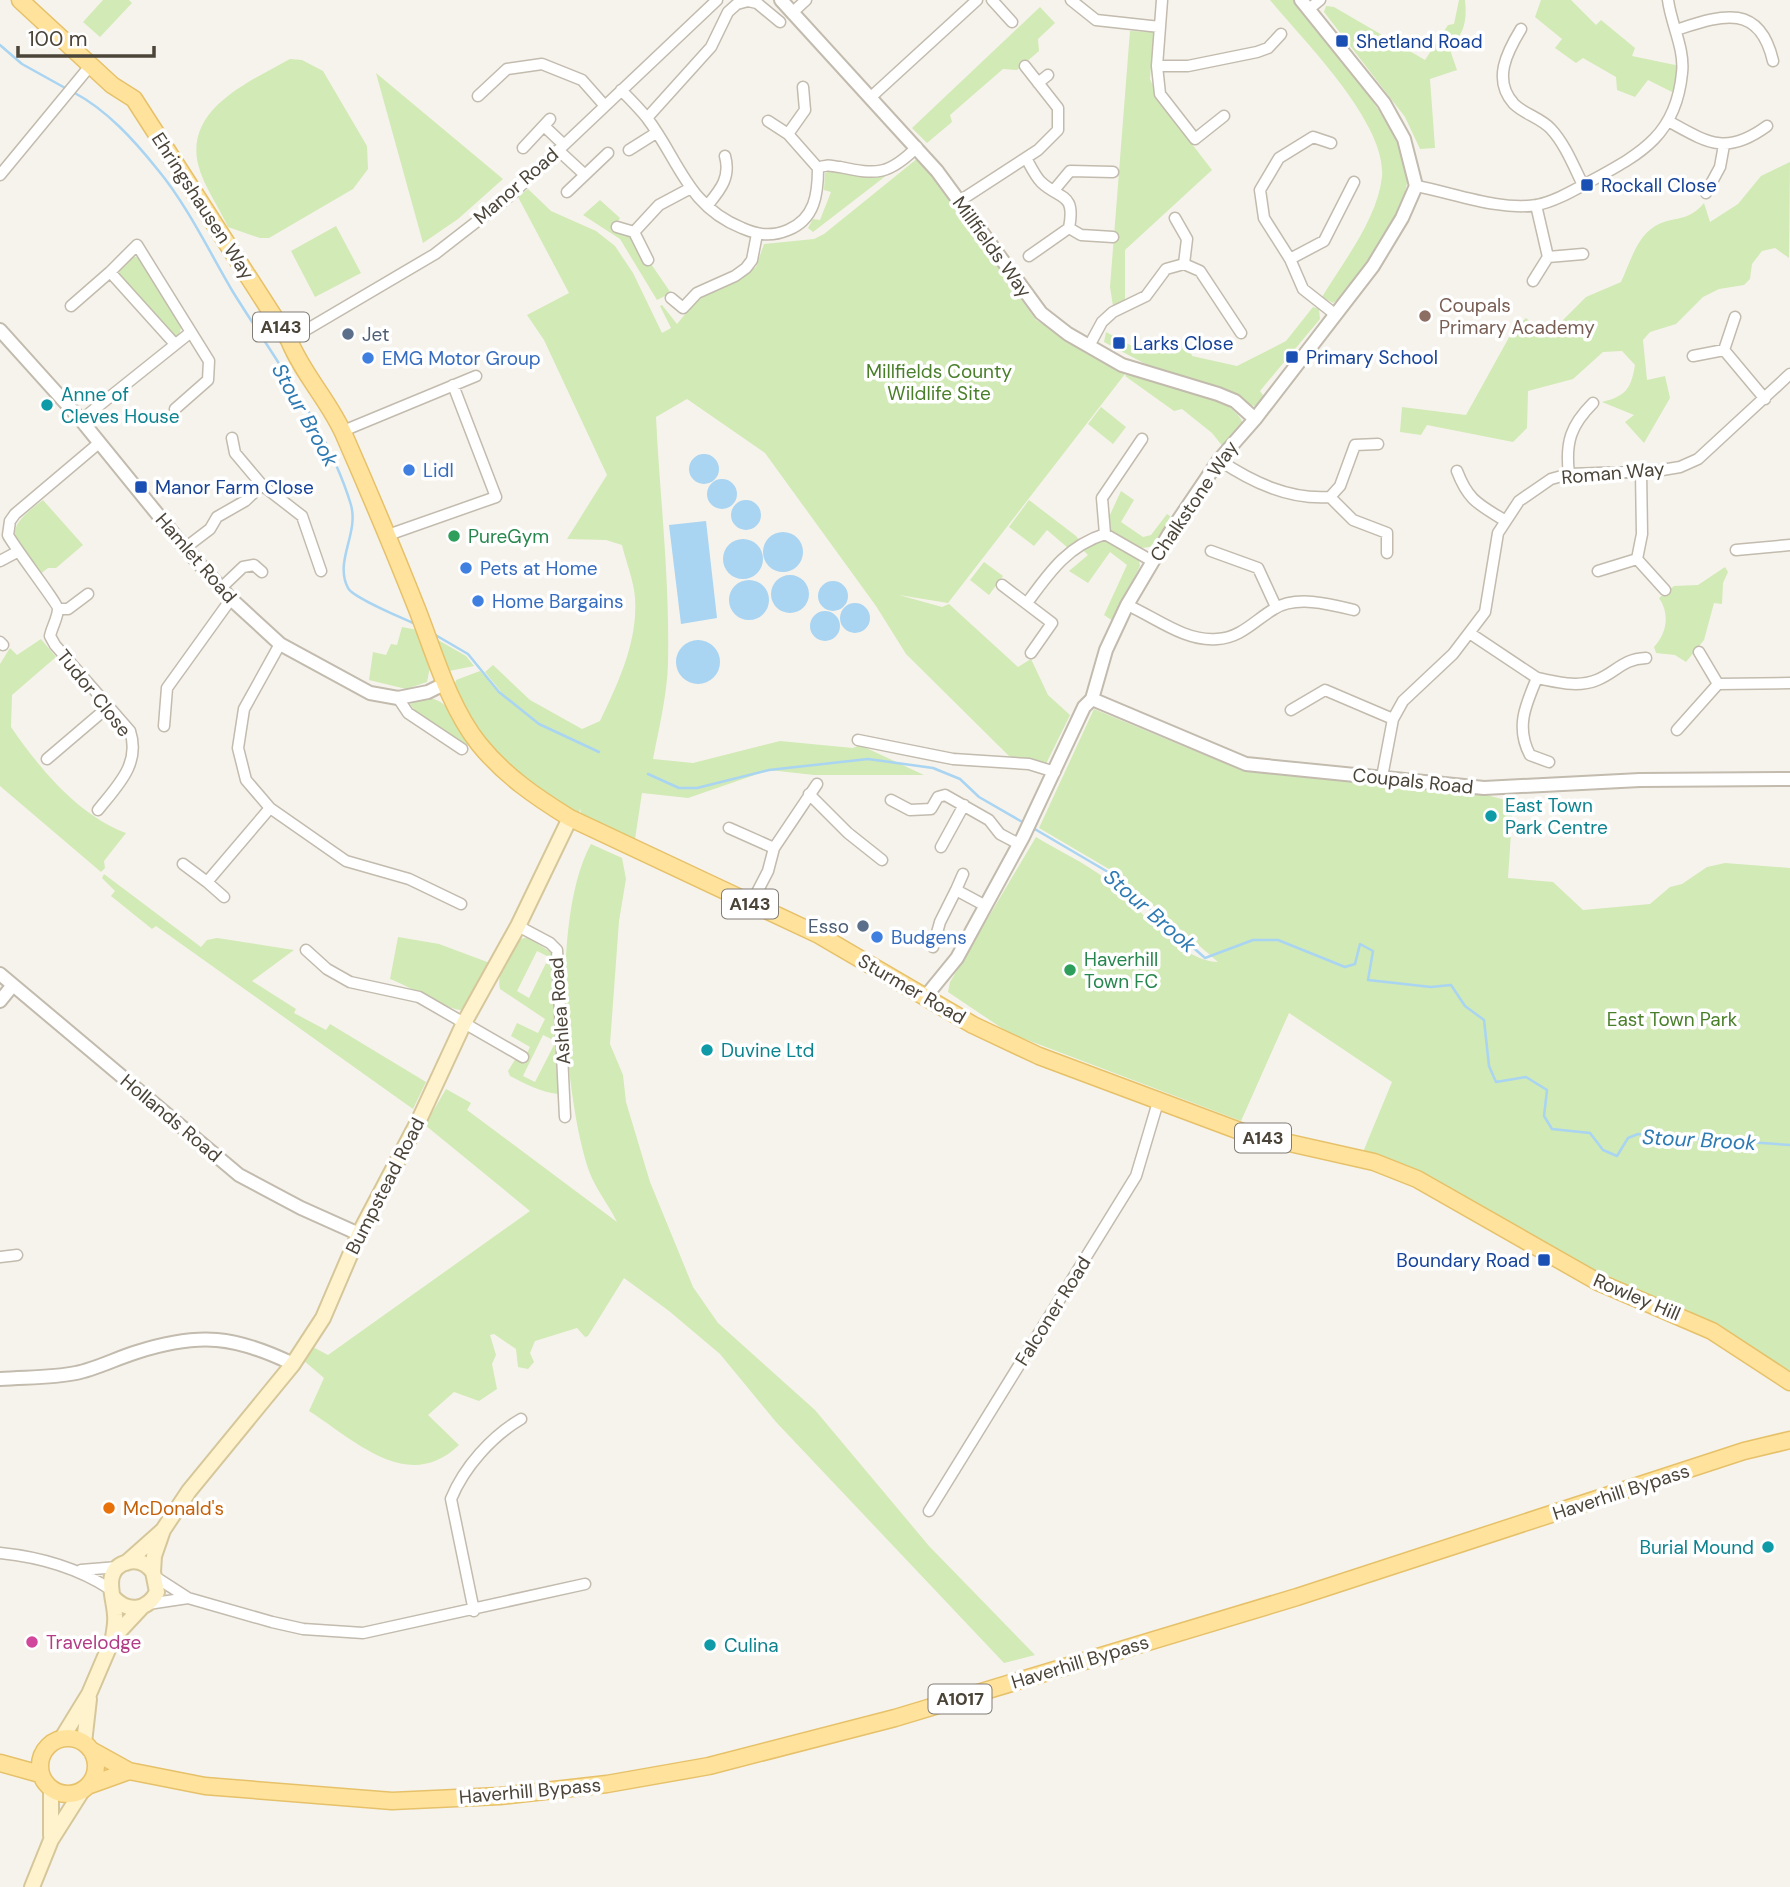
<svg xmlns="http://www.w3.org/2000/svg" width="1790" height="1887" viewBox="0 0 1790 1887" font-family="'DM Sans',sans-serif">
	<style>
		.green { fill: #d2eab5; fill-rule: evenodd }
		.water { fill: #a9d4f2 }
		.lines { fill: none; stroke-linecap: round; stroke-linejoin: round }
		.stream { stroke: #a9d4f2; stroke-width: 2.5 }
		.minor-casing { stroke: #c2bbae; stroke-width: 13 }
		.tertiary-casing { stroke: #c2bbae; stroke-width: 16 }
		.secondary-casing { stroke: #d6c79b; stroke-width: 18 }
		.primary-casing { stroke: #e6c16a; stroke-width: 19 }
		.minor { stroke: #fff; stroke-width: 10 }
		.tertiary { stroke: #fff; stroke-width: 12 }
		.secondary { stroke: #fff3cd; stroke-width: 14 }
		.primary { stroke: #ffe39c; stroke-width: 16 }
		.transit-dot { fill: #1a4fb4; stroke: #fff; stroke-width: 2.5 }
		.education-dot { fill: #8d6e63; stroke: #fff; stroke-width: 2.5 }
		.service-dot { fill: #5c6f8a; stroke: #fff; stroke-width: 2.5 }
		.shop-dot { fill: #3f7fe0; stroke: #fff; stroke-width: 2.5 }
		.culture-dot { fill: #0f9aa8; stroke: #fff; stroke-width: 2.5 }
		.leisure-dot { fill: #2e9e5b; stroke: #fff; stroke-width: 2.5 }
		.food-dot { fill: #e8710a; stroke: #fff; stroke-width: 2.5 }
		.hotel-dot { fill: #d1479c; stroke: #fff; stroke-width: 2.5 }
		.labels { text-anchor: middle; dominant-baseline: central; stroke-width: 7; stroke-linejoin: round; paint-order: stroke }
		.shield { fill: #fff; stroke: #817c74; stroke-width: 2 }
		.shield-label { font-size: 18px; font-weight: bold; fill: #4b4439 }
		.transit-label { font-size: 19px; fill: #164399; stroke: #fff; text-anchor: start }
		.street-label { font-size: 19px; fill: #4b4439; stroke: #fff }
		.education-label { font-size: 19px; fill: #785e54; stroke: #fff; text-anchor: start }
		.service-label { font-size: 19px; fill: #4e5e75; stroke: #fff; text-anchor: start }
		.shop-label { font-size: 19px; fill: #366cbe; stroke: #fff; text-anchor: start }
		.park-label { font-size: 19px; fill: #4a7f2a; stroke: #fff }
		.culture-label { font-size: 19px; fill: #0d838f; stroke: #fff; text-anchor: start }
		.leisure-label { font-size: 19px; fill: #27864d; stroke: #fff; text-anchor: start }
		.food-label { font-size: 19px; fill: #c56008; stroke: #fff; text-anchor: start }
		.hotel-label { font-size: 19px; fill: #b23c85; stroke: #fff; text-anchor: start }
		.water-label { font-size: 21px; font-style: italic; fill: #2e7ab2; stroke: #fff }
	</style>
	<rect width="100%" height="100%" fill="#f6f3ec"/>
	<path class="green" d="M103,0H129L132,3L100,37L83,22Z
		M1270,0H1293C1322,33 1414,140 1407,183C1400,226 1365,264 1341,298L1333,303L1322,297C1343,262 1377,220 1382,177C1387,123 1303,40 1270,0Z
		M1459,0H1465C1467,19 1465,35 1449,47L1457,70L1430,79L1435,148L1420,149L1405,117L1324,12L1326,6L1334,7L1425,60L1448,25L1454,24Z
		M1541,0H1571L1596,25L1601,20L1635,48L1632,56L1680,66L1674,93L1648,80L1635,97L1617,90L1616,77L1583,58L1576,63L1555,48L1562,39L1535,17Z
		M1040,7L1055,23L1038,39L1039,51L1017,70L1003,69L950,115L952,122L927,143L912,128Z
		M1130,31L1154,32L1150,79L1161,104L1212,170L1125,250V300L1113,306L1110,287Z
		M290,59L302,60L323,71L367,146L368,169L353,189L269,238H260L228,227C219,207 203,185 198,164C185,108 251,81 290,59Z
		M376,73L503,179L458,219L423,243Z
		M918,158L1036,320L1125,374L948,603L899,595L942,607L949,604L1018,667L1031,659L1048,695L1070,715L1046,764L1009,756L906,654L876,606L765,453L687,399L656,417C660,499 670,581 668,664C667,695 659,728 653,759L693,763L780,741L853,748L860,745L924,775H814L769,770L688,798L642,793L635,839L581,815L580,808L579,814C529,784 470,744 455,684L456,680L480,671L505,697L485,672L493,665L530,700L582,729L600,721C618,683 638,642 635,598C634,581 626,562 622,545L606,540L567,539L607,475L544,340L527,315L569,293L518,197L528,189L551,211L596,231L615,246L633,273L662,333L671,328L660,306L662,305L677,324L701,295L736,280L756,267L764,244L814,239L824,234Z
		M1790,162L1789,258L1775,248L1762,251L1752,264L1750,279L1744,285L1719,289L1703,297L1676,324L1650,332L1643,340L1647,380L1665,376L1670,398L1644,443L1625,422L1634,415L1602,402C1626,396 1631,389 1635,365L1622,351L1603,352L1573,379L1528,391L1527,428L1513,442L1427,425L1421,435L1400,432L1402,407L1466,415L1512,332L1526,318L1547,336L1586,297L1621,282C1629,265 1636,240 1651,229C1670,214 1686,225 1704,203L1710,222L1738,204L1761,176Z
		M832,170L875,178L887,175L813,232L808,228L813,219L820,220L831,192L824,190L825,173Z
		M600,200L620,218L613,230L631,235L671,293L657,300L620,239L583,215Z
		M336,226L361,273L315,297L291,251Z
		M133,256L139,258L182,324L179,336L174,337L118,276L121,266Z
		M1313,307L1319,309L1320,319L1260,391L1265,398L1255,406L1243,404L1219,387L1168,376L1104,342L1106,332L1143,352L1148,347L1170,352L1176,342H1188L1192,356L1237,366L1286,341Z
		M1128,373C1158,383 1231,393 1243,423L1224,448L1212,433L1182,409L1174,411L1125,376Z
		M1101,407L1126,427L1113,444L1088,424Z
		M1121,491L1134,500L1121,522L1143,537L1151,535L1167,514L1170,516L1169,524L1150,547L1141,548L1111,532L1108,519Z
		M43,500L83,545L56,568H48L39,575C13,535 0,532 43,500Z
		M1029,500L1076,536L1079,540L1068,548L1047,530L1034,546L1009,527Z
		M1102,541L1118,544L1138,556L1140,566L1113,621L1104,615L1127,565L1110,552L1088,583L1069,571L1088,555L1081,548Z
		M984,562L1003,576L989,595L970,580Z
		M1725,567L1728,572L1723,583L1722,604L1714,603L1704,640L1686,662L1675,655L1656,653L1654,647C1667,633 1670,614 1659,598L1674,586L1698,585Z
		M402,627L418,630L430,667L427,682L406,689L369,680L373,652L386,655L391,644L397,645Z
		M41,639L56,657L12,695L11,727C39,768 78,815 126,833L104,861L105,868L101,872L0,786V664L10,648L17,655Z
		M438,640L466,656L474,666L449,671Z
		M430,698C451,702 463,728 474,745L472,748L417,714L410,704Z
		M1094,709L1243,771L1479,793L1513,802L1508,878L1553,882L1583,910L1650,904L1670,887L1682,884L1707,867L1725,863L1790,868V1371L1733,1335L1686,1311L1602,1278L1363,1152L1392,1082L1289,1013L1241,1121L1009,1033L948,992L950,982L1036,837C1059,851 1085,863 1106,879C1136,904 1179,961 1218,962L1114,872L1039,828Z
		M591,844L622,858L626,879L619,921L610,1044L623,1075L626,1102L650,1182L693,1287L718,1323L815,1410L929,1546L1035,1655L1004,1663L776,1422L720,1354L669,1311L624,1278L588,1336L585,1337L577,1328L535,1341L530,1353L534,1362L528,1369L518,1367L516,1349L494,1334L490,1335L496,1355L492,1364L497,1389L479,1401L454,1392L428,1415L459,1445C408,1494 356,1441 309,1411L324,1378L303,1360L311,1346L328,1355L530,1211L425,1125L446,1089L471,1103L467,1110L617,1222C609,1205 596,1190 589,1171C563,1094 551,916 591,844Z
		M104,874L201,947L207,940L217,938L294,950L252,981L296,1009L294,1013L326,1030L330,1024L426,1082L413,1109L156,926L152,929L111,896L115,891L102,878Z
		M398,937L439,944L490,963L463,1010C451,1012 407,985 390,979Z
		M528,937L553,954L555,1041L543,1035L523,1076L535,1082L555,1043L558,1094C540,1092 526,1084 510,1076L508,1071L516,1058L523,1061L530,1047L511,1036L517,1023L538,1033L545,1019L500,989C496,972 509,956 517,940ZM537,951L549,957L529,998L517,991Z"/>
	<path class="water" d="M689 469a15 15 0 1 1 30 0a15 15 0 1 1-30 0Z
		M707 494a15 15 0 1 1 30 0a15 15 0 1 1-30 0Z
		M731 515a15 15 0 1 1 30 0a15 15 0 1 1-30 0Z
		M706,521L717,618L681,624L669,525Z
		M763 552a20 20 0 1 1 40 0a20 20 0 1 1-40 0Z
		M723 559a20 20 0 1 1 40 0a20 20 0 1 1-40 0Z
		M771 594a19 19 0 1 1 38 0a19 19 0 1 1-38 0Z
		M729 600a20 20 0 1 1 40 0a20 20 0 1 1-40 0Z
		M818 596a15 15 0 1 1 30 0a15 15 0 1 1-30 0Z
		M840 618a15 15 0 1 1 30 0a15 15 0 1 1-30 0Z
		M810 626a15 15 0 1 1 30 0a15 15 0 1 1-30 0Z
		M676 662a22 22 0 1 1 44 0a22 22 0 1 1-44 0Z"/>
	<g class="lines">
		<path class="stream" d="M0,45L22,64L67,89
			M73,92C107,110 134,140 158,170C187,205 210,253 233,292C274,358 329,431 351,505C359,534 334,561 348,588C353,598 403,618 417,625
			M432,633L468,654L499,692L539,724L599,752
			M648,774L679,788H697L769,770L868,759L933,768L960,779L979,797L1024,823
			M1033,828L1108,872L1205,958L1253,940H1278L1345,967L1355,964L1360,944L1373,951L1368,980L1431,987L1451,985L1465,1006L1484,1020L1489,1066L1496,1082L1526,1077L1547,1090L1544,1116L1552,1129L1590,1133L1603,1150L1617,1156L1628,1138L1638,1134L1790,1145"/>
		<g class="minor-casing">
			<path id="minor" d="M992,0L1012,22
				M1071,0L1096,20L1160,27
				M1162,0L1157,66L1160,94L1195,139L1224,116
				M1309,9L1320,0
				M793,12L806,0
				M1521,29C1507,52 1492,80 1514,104C1524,114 1541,118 1551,129C1565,144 1574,167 1583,185
				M1676,30C1720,16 1759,1 1773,61
				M1157,66H1188L1257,52L1268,48L1281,34
				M1038,83L1048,75
				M621,90C630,99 639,108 647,118C679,160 687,206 742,228C758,235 771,237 788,230C815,219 818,194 818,168C826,164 831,166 840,167C877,175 889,175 917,147
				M478,96L507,69L542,64L582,80L605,106
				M871,97L977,0
				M647,118L711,47L728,12L737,4L748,1L757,3L780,22
				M768,121L788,134L818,168
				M1668,121C1708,143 1726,156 1767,126
				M544,126L563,144
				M788,134L805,110L803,87
				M1331,143L1313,137L1279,158L1260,190L1264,218L1290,259L1303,289L1336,315
				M523,148L550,119
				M558,150L584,174
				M629,150L656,133
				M1026,158C1030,165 1035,176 1041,182C1060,200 1076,192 1069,228L1029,256
				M0,175L90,66
				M1416,186C1454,193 1499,211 1537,205C1556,201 1574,190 1591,181C1640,154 1676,136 1682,73C1685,49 1671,24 1668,0
				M1055,189L1070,171L1113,172
				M567,192L608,153
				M1706,193L1720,167L1724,145
				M958,202L1038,150L1058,130V108L1025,66
				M1536,205L1548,257
				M707,206C720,190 731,178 725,156
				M1175,218L1187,239L1184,264
				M617,227L634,232
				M1069,228L1081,235L1113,237
				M1548,257L1583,254
				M1290,259L1324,241L1354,182
				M648,260L634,232L659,205L689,189
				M110,272L137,245L191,332
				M1533,281L1548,257
				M671,298L683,308L697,293L735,276L746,268L752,260L757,234
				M71,306L110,272L174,343
				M289,340L435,254L511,195L717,0
				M1089,346L1102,322L1113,312L1146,296L1166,269L1184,264L1200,271L1241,333
				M1724,350L1735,317
				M1693,356L1724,350L1765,399
				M81,420L191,332L209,361L208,380L175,409
				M343,431L476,376
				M1142,439L1102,498L1105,534L1152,561
				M1219,460C1252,482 1289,500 1330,497L1340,486L1355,445L1378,444
				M1457,471C1468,500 1478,504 1504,520
				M1569,474C1565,442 1571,425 1593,403
				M262,485L302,516L321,571
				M1330,497L1353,520L1387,533V553
				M388,535L496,497L453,385
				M185,548L210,529L217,517L245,501L262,485L235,453L232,438
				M1736,550L1790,545
				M1211,551L1258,568L1276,607
				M1637,559L1665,590
				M0,561L17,552
				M1598,571L1637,559L1642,534L1641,471
				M1002,585L1052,623L1031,653
				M221,588L243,567L254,565L262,572
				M1027,603C1049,573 1067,546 1105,534
				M1127,605C1155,617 1185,642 1217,639C1241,638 1255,620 1274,609C1296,595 1330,604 1354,610
				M58,609H68L88,594
				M1471,634L1537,678C1526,704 1515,727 1530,755L1549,762
				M0,642L3,645
				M280,644L244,709L238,748L246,780L270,808L346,861L409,879L461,904
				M1699,652L1718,684L1790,683
				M1537,678C1558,682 1577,688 1597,680C1617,672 1622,659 1646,658
				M398,698L408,713L462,749
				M1291,710L1325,690L1393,719
				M164,726L167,688L231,599
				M1677,730L1718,684
				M858,740L953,759L1029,764L1055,772
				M47,759L108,707
				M1382,777L1393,719L1403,701L1453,654L1485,612L1498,533L1519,501L1551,479L1569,474L1656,471L1680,467L1698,459L1790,374
				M809,794L848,833L882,860
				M891,800L910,810L931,809L938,797L945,795L989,820L1000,834L1019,844
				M98,810C117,786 141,764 130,731L55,645L50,636C52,627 58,617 58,609C58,604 14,547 8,535L10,521L15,514L99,443
				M729,828L774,848
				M941,847L964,805
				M183,864L207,882L270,808
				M207,882L224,897
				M956,890L963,874
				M751,904L768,871L774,848L817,784
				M518,926L550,943L557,950L565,1117
				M933,947L940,922L956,890L984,905
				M306,950L327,969L350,982L419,997L523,1057
				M0,1257L17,1255
				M929,1511L1136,1176L1158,1102
				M0,1553C40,1557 76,1567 110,1589
				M81,1570L118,1567
				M157,1578L188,1598L272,1622L303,1629L363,1633L585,1584
				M148,1604L188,1598
				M474,1611L451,1499C464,1467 492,1436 521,1419"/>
		</g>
		<g class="tertiary-casing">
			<path id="tertiary" d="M781,0L937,171L1041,313L1068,334L1122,365L1218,394L1235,401L1255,419
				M0,330L81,420L185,548L231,599L280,644L370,693L398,698L428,692L446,683
				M1092,699L1246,764L1484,788L1640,780L1790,779
				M0,974L239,1175L301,1208L359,1234
				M926,996L957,958L1023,837L1084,707L1092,699L1106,650L1127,605L1169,534L1219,460L1255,419L1373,266L1402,218L1416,186L1404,139L1384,103L1301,0
				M0,1001L13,985
				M0,1379C25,1377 51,1378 76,1373C96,1369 117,1358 137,1352C200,1332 235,1336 293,1364"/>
		</g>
		<g class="secondary-casing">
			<path id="secondary" d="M126,1563L162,1531
				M153,1572L154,1556L163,1530L189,1491L293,1364L323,1318L359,1234L419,1120L464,1023L518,926L570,818
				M113,1638C114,1630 116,1623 115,1615C114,1596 101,1569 128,1562C139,1559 147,1564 153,1572L157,1592C147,1611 127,1613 113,1597
				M62,1738L89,1694L113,1638L141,1608
				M84,1743L89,1699
				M51,1836V1790
				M32,1887L51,1840L82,1791"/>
		</g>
		<g class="primary-casing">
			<path id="primary" d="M20,0L112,85L134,99L289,340C303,375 331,403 345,437C370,494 394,551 417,609C435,655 449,706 479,744C505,776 536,797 570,818L819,935L973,1025L1039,1056L1245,1133L1374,1162L1417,1179L1598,1282L1712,1331L1790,1382
				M40 1766a28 28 0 1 1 56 0a28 28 0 1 1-56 0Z
				M91,1750L129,1771L205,1786L392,1801L500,1796L607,1784L709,1766L895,1718L1297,1597L1744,1451L1790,1440
				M0,1763L40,1774
				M90,1785L129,1771"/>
		</g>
		<use href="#minor" class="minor"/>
		<use href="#tertiary" class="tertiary"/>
		<use href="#secondary" class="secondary"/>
		<use href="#primary" class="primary"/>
	</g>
	<g class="transit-dot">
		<rect x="1335" y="34" width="14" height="14" rx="3.5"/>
		<rect x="1580" y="178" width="14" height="14" rx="3.5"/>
		<rect x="1112" y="336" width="14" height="14" rx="3.5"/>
		<rect x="1285" y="350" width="14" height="14" rx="3.5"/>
		<rect x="134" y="480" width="14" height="14" rx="3.5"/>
		<rect x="1537" y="1253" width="14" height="14" rx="3.5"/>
	</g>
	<circle class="education-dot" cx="1425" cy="316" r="7"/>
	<g class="service-dot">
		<circle cx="348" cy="334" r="7"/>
		<circle cx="863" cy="926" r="7"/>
	</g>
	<g class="shop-dot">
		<circle cx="368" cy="358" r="7"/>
		<circle cx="409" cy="470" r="7"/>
		<circle cx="466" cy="568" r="7"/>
		<circle cx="478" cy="601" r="7"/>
		<circle cx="877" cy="937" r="7"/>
	</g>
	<g class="culture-dot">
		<circle cx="47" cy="405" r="7"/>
		<circle cx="1491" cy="816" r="7"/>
		<circle cx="707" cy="1050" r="7"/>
		<circle cx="1768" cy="1547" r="7"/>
		<circle cx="710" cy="1645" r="7"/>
	</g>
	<g class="leisure-dot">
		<circle cx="454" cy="536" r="7"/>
		<circle cx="1070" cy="970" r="7"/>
	</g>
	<circle class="food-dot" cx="109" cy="1508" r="7"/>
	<circle class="hotel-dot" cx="32" cy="1642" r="7"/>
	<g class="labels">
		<g class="shield">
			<rect x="253" y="312.5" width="56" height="29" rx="5"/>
			<rect x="722" y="889.5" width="56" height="29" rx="5"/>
			<rect x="1235" y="1123.5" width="56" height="29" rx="5"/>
			<rect x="928.5" y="1684.5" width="63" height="29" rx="5"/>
		</g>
		<g class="shield-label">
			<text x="281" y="327">A143</text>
			<text x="750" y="904">A143</text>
			<text x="1263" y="1138">A143</text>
			<text x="960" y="1699">A1017</text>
		</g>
		<g class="transit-label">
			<text x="1356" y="41">Shetland Road</text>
			<text x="1601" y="185">Rockall Close</text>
			<text x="1133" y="343">Larks Close</text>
			<text x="1306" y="357">Primary School</text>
			<text x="155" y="487">Manor Farm Close</text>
			<text x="1530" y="1260" text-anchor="end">Boundary Road</text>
		</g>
		<g class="street-label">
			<text transform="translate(516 186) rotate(-41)">Manor Road</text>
			<text transform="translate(203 206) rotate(57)">Ehringshausen Way</text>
			<text transform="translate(992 247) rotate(54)">Millfields Way</text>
			<text transform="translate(1613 473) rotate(-5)">Roman Way</text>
			<text transform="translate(1194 501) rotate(-56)">Chalkstone Way</text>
			<text transform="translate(196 558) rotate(49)">Hamlet Road</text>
			<text transform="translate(94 693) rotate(51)">Tudor Close</text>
			<text transform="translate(1413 781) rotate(6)">Coupals Road</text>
			<text transform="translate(912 989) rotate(30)">Sturmer Road</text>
			<text transform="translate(560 1011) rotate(-94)">Ashlea Road</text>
			<text transform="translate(171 1118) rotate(40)">Hollands Road</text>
			<text transform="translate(385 1186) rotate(-63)">Bumpstead Road</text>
			<text transform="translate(1637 1297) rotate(23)">Rowley Hill</text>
			<text transform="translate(1053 1311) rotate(-58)">Falconer Road</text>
			<text transform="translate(1621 1492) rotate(-18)">Haverhill Bypass</text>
			<text transform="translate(1080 1662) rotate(-17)">Haverhill Bypass</text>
			<text transform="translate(530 1791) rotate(-5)">Haverhill Bypass</text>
		</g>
		<g class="education-label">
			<text x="1439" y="305">Coupals<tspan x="1439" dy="22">Primary Academy</tspan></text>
		</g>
		<g class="service-label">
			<text x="362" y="334">Jet</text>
			<text x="849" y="926" text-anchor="end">Esso</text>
		</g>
		<g class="shop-label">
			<text x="382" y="358">EMG Motor Group</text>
			<text x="423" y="470">Lidl</text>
			<text x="480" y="568">Pets at Home</text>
			<text x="492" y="601">Home Bargains</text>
			<text x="891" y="937">Budgens</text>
		</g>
		<g class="park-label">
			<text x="939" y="371">Millfields County<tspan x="939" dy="22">Wildlife Site</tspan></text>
			<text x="1672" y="1019">East Town Park</text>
		</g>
		<g class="culture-label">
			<text x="61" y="394">Anne of<tspan x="61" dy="22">Cleves House</tspan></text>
			<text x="1505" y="805">East Town<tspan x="1505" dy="22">Park Centre</tspan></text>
			<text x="721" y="1050">Duvine Ltd</text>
			<text x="1754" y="1547" text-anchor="end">Burial Mound</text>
			<text x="724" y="1645">Culina</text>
		</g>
		<g class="leisure-label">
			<text x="468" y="536">PureGym</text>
			<text x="1084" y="959">Haverhill<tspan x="1084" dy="22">Town FC</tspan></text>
		</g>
		<g class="food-label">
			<text x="123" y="1508">McDonald's</text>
		</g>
		<g class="hotel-label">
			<text x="46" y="1642">Travelodge</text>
		</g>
		<g class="water-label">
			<text transform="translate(305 415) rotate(61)">Stour Brook</text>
			<text transform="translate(1150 911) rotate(41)">Stour Brook</text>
			<text transform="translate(1699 1140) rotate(3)">Stour Brook</text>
		</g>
	</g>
	<path d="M18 46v10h136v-10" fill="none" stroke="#4b4439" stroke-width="3.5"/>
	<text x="28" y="46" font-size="21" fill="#4b4439" stroke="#ffffff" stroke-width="5" paint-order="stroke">100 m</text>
</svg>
